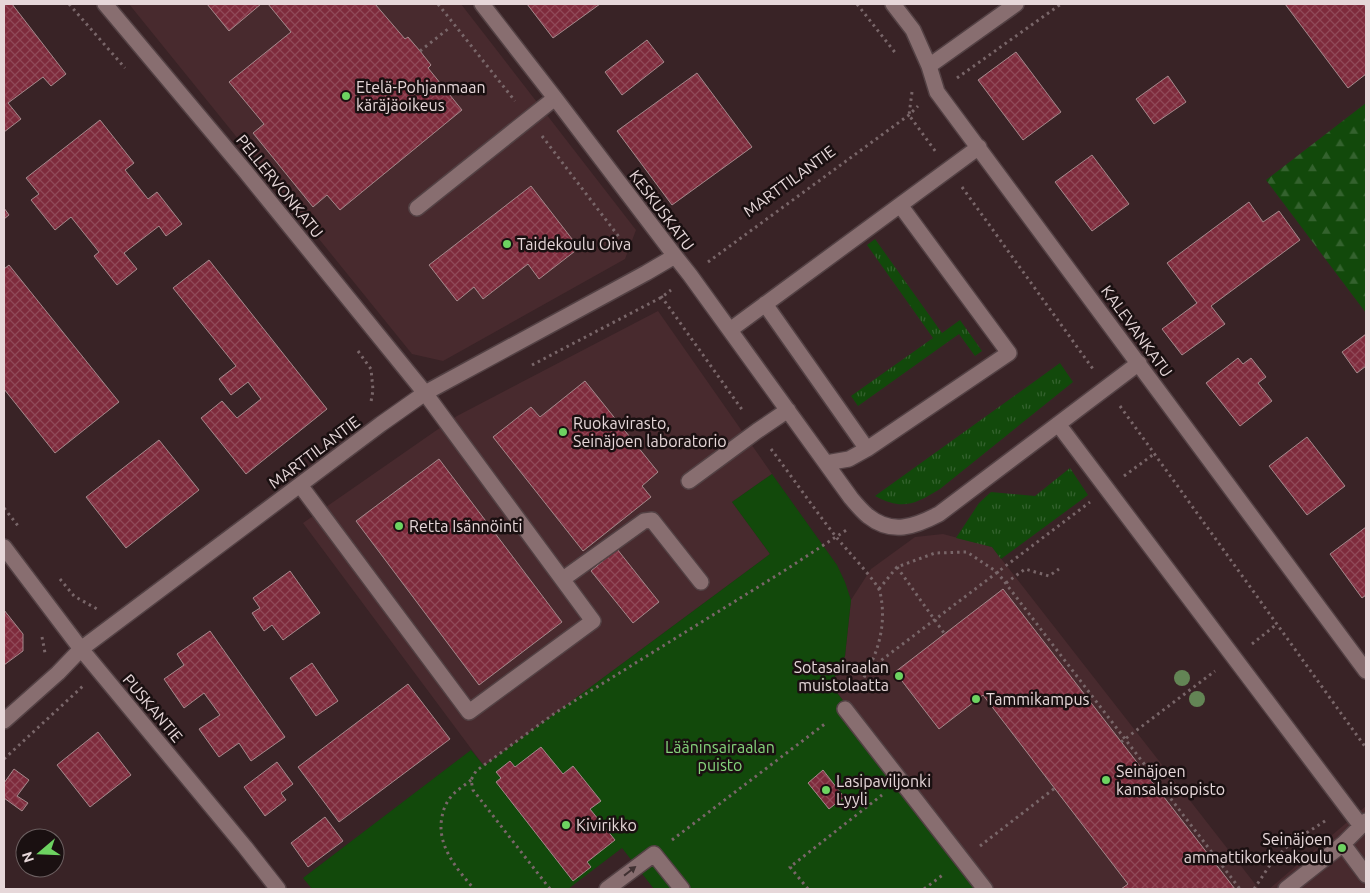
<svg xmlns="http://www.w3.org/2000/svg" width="1370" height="893" viewBox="0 0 1370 893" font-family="Ubuntu,sans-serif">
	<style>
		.built { fill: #482a2e }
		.grass { fill: url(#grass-tufts) }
		.forest { fill: url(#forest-firs) }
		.park { fill: #12490b }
		.building { fill: url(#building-cross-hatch); stroke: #a5898c }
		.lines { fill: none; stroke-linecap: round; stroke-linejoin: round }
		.minor-casing { stroke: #534144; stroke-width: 18 }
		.path { stroke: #796669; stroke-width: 3; stroke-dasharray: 2.5 4; stroke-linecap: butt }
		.minor { stroke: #886e70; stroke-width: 15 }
		.tree { fill: #638555 }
		.oneway { fill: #403132 }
		.poi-dot { fill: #6dd361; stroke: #1a1011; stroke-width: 2 }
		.labels { text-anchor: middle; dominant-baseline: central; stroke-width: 5; stroke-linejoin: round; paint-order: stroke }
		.poi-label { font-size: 16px; fill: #e6d7d9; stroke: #1a1011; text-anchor: start }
		.street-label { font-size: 16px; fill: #e6d7d9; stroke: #1a1011 }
		.park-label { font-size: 16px; fill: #86d57c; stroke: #1a1011 }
	</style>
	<defs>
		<pattern id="grass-tufts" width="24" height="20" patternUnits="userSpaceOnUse" patternTransform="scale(1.25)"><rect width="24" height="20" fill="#12490b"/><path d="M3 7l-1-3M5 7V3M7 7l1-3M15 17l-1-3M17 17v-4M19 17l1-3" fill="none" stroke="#34622e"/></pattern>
		<pattern id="forest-firs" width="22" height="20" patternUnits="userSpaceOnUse" patternTransform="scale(1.25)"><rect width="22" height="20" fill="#12490b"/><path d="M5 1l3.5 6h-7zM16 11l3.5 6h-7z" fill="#34622e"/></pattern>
		<pattern id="building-cross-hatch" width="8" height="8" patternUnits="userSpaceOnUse" patternTransform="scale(1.25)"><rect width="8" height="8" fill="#7e2b3c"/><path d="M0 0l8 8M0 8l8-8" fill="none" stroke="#904958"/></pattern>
	</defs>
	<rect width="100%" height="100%" fill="#392326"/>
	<path class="built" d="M129,4H461L636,230L625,259L443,361L412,354Z
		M658,311L772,474L732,502L770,554L484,766L303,523L457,416Z
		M943,534L992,547L1259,889H990L831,685L845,656L851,600L871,569L915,537Z
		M1366,806V889H1269Z"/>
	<path class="grass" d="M875,239L942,333L960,320L982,351L975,356L959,334L858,406L851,396L933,338L867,245Z
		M1060,363L1073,382L940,489C915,504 903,511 875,496Z
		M1070,468L1088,495L1001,559L992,547L956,538L979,503L991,492L1035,496Z"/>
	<path class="forest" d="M1366,103V313L1266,180Z"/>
	<path class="park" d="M772,474L837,565L845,582L851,600L845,656L831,685L990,889H654L622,848L568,889H312L303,878L471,750L484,766L770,554L732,502Z"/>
	<path class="building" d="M4,4H12L66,74L51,86L43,77L8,103L21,119L4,132Z
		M207,4H261L229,31Z
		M268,4H375L405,39L408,37L420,51L431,65L428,68L462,110L340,210L327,195L313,207L253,133L264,124L229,82L291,32Z
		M527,4H600L553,38Z
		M1285,4H1364L1366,7V74L1348,88Z
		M647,40L664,62L622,95L605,72Z
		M1016,52L1061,112L1023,140L978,80Z
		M697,73L752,147L672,205L617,131Z
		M1168,76L1186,102L1154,124L1136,99Z
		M100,120L134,163L125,170L148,199L157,192L182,224L166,236L159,226L124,253L137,269L117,285L94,256L99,252L71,217L55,230L31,200L39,194L26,178Z
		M1092,155L1129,204L1092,231L1055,182Z
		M531,186L579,248L539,279L528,264L483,299L474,287L457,301L429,265Z
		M1249,202L1263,222L1279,211L1300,240L1211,306L1225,324L1182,355L1162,329L1197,303L1167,263Z
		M4,208L9,215L4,219Z
		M209,260L327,409L246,474L201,418L222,401L237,418L261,399L248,382L231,395L219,379L236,366L173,288Z
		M9,265L119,402L55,453L4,389V269Z
		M1366,334V366L1357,373L1342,352Z
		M1238,358L1243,364L1251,358L1266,377L1258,383L1272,401L1240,426L1206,383Z
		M585,381L658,472L642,486L651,497L583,551L493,437L531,407L540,417Z
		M1307,437L1345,486L1307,515L1269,466Z
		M159,440L199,490L126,548L86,497Z
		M439,459L562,622L479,685L356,521Z
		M1366,527V595L1362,598L1330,554Z
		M617,549L659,602L633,623L591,571Z
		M290,571L320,613L283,640L272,625L264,631L252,613L260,608L253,598Z
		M1003,589L1160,792L1235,889H1121L1128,884L983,695L939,729L895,672Z
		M4,610L23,634V651L4,665Z
		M210,631L285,737L251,761L239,743L219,757L199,729L220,715L204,693L184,708L164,679L184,665L177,654Z
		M312,663L338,701L316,716L290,678Z
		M408,684L450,739L339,822L298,767Z
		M98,732L131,775L90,807L57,765Z
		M541,747L563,774L573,766L601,801L590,809L615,840L587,862L591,867L573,881L496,782L501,778L496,772L510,761L515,767Z
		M277,762L293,784L281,793L286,800L265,816L244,787Z
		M14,769L29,780L17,796L28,803L22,811L4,798V783Z
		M823,770L844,797L829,809L808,783Z
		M325,817L343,841L308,867L291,843Z"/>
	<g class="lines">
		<g class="minor-casing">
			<path id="minor" d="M105,4L245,171L425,393L593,621L469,712L300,485
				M482,4L555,98L675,256L690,275L851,498C856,504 862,511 868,516C892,535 914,527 939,514L1139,363
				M893,4L913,30L929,66L937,92L1366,671
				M929,66L1016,4
				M417,208L555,98
				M765,304L867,449
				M730,330L979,147
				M1058,424L1361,826
				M826,463L849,459L867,449L1009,353L900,205
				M689,481L757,431L788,410
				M4,547L81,649L245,847L278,889
				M563,579L644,521L652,520L701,582
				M845,709L985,889
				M4,721L58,673L81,649L381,424L425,393L646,273L675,256
				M1343,844L1366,875
				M607,889L654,854L682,889
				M1286,889L1343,844L1366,821"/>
		</g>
		<path class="path" d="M69,4L125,68
			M438,4L515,101
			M857,4L897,55
			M420,51L448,29
			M957,78L1061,4
			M912,92L909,115L936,152
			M542,136L632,254
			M962,187L1093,369
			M708,262L909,115L918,106
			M661,296L743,411
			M358,351L371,369L373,390L371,402
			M532,365L662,297L671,290
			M1120,406L1366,748
			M771,449C793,478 814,509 837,538C845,548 878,583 880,592C888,628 876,659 857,689
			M1124,476L1154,454
			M4,508L19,527
			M897,567L944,633
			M60,579L74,596L97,609
			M1006,583L1025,569L1049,576L1059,569
			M879,589L897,567L935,553L967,552L997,572L1240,889
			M42,637L45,653
			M1252,644L1277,624
			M871,668L1090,502
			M1121,742L1215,671
			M4,759L83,686
			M471,780C464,786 455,791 450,798C444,806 442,814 441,824C440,850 458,870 474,889
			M672,840L826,723
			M980,846L1055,788
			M550,889L473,790L471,780L476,771L555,713L787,569L848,529
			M808,889L790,867L882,795
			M924,889L944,874
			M1254,889L1274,859L1291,843L1328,819"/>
		<use href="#minor" class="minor"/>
	</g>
	<g class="tree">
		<circle cx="1182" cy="678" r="8"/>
		<circle cx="1197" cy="699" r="8"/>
	</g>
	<defs><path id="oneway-solid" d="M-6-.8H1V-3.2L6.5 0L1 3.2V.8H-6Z" transform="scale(1.25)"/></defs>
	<use class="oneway" href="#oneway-solid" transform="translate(630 871) rotate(-38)"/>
	<g class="poi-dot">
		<circle cx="346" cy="96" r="5"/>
		<circle cx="507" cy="244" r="5"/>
		<circle cx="563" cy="432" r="5"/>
		<circle cx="399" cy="526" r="5"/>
		<circle cx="899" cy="676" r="5"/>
		<circle cx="976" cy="699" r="5"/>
		<circle cx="1106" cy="780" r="5"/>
		<circle cx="826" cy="790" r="5"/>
		<circle cx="566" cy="825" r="5"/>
		<circle cx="1342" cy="848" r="5"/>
	</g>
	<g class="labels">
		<g class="poi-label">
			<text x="356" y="87">Etelä-Pohjanmaan<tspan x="356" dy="18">käräjäoikeus</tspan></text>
			<text x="517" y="244">Taidekoulu Oiva</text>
			<text x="573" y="423">Ruokavirasto,<tspan x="573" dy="18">Seinäjoen laboratorio</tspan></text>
			<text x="409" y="526">Retta Isännöinti</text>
			<text x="889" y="667" text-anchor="end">Sotasairaalan<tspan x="889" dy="18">muistolaatta</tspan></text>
			<text x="986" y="699">Tammikampus</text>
			<text x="1116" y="771">Seinäjoen<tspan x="1116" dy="18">kansalaisopisto</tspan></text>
			<text x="836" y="781">Lasipaviljonki<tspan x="836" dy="18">Lyyli</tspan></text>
			<text x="576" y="825">Kivirikko</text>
			<text x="1332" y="839" text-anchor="end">Seinäjoen<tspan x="1332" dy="18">ammattikorkeakoulu</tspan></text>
		</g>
		<g class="street-label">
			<text transform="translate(789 181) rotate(-36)">MARTTILANTIE</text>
			<text transform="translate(280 186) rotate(51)">PELLERVONKATU</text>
			<text transform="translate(662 210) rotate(53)">KESKUSKATU</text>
			<text transform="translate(1137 331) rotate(54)">KALEVANKATU</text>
			<text transform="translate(314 452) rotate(-37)">MARTTILANTIE</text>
			<text transform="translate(153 708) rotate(50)">PUSKANTIE</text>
		</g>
		<g class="park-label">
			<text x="720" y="747">Lääninsairaalan<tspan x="720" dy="18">puisto</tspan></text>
		</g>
	</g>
	<rect width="1370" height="893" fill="none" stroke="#e6d7d9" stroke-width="10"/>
	<g transform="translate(40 853) rotate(251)"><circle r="24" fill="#1a1011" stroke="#6c6061"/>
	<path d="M0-4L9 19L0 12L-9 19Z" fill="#6dd361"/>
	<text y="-8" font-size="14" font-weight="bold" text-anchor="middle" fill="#e6d7d9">N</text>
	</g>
</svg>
